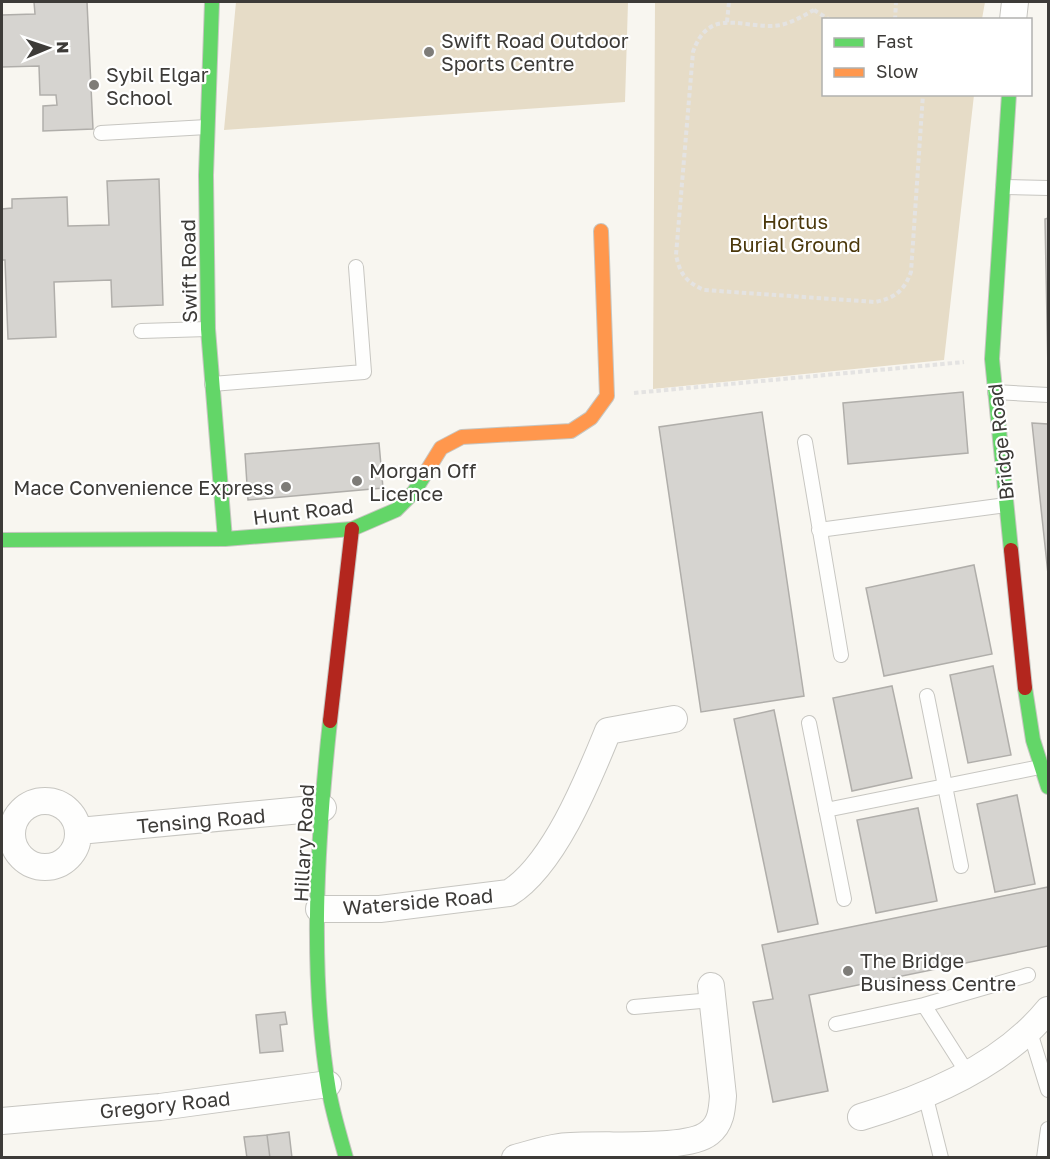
<svg xmlns="http://www.w3.org/2000/svg" width="1050" height="1159" viewBox="0 0 1050 1159" font-family="'Golos Text',sans-serif">
	<style>
		.green { fill: #e6dcc7 }
		.building { fill: #d6d4d0; stroke: #b0aeaa; stroke-width: 1.5 }
		.lines { fill: none; stroke-linecap: round; stroke-linejoin: round }
		.lane-casing { stroke: #c7c6c1; stroke-width: 16 }
		.street-casing { stroke: #c7c6c1; stroke-width: 28 }
		.fast-casing { stroke: #c7c6c1; stroke-width: 16 }
		.slow-casing { stroke: #c7c6c1; stroke-width: 16 }
		.jam-casing { stroke: #c7c6c1; stroke-width: 16 }
		.path { stroke: #e4e3e2; stroke-width: 4; stroke-dasharray: 4.5 3; stroke-linecap: butt }
		.lane { stroke: #fefefd; stroke-width: 14 }
		.street { stroke: #fefefd; stroke-width: 26 }
		.fast { stroke: #63d668; stroke-width: 14 }
		.slow { stroke: #ff974d; stroke-width: 14 }
		.jam { stroke: #b3261e; stroke-width: 14 }
		.poi-dot { fill: #7e7c78; stroke: #fff; stroke-width: 2 }
		.labels { text-anchor: middle; dominant-baseline: central; stroke-width: 4.5; stroke-linejoin: round; paint-order: stroke }
		.poi-label { font-size: 20px; fill: #3d3b38; stroke: #fff; text-anchor: start }
		.park-label { font-size: 20px; fill: #4b380b; stroke: #fff }
		.street-label { font-size: 20px; fill: #3d3b38; stroke: #fff }
	</style>
	<rect width="100%" height="100%" fill="#f8f6f0"/>
	<path class="green" d="M236,2H628L625,102L224,130Z
		M655,2H985L982,19L824,20V94L974,95L944,360L653,389Z"/>
	<path class="building" d="M34,2H87L93,129L43,131V106L57,105L56,95H40L39,66L2,67V15L35,14Z
		M159,179L163,305L112,307L111,280L54,282L56,337L8,339L5,260H2V209L12,208V199L67,197L68,226L109,225L107,181Z
		M1048,218V371L1045,219Z
		M963,392L968,453L848,464L843,403Z
		M762,412L804,696L701,712L659,427Z
		M1032,423L1048,424V574Z
		M379,443L383,488L248,500L245,454Z
		M974,565L992,654L884,676L866,588Z
		M993,666L1011,755L968,763L950,675Z
		M892,686L912,778L852,791L833,698Z
		M774,710L818,924L778,932L734,719Z
		M1017,795L1035,884L995,892L977,804Z
		M918,808L937,901L876,913L857,820Z
		M1048,887V946L809,995L828,1091L773,1102L753,1002L773,999L762,945Z
		M285,1012L287,1024L280,1025L283,1051L260,1053L256,1015Z
		M289,1132L292,1158H270L267,1135Z
		M267,1135L270,1158H247L244,1137Z"/>
	<g class="lines">
		<g class="lane-casing">
			<path id="lane" d="M101,133L207,127
				M1003,187L1048,188
				M141,331L208,329
				M212,384L364,372L356,267
				M995,392L1048,395
				M805,442L841,655
				M819,530L1006,505
				M927,696L961,866
				M809,723L844,899
				M826,810L1040,767
				M924,1005L1028,975
				M634,1007L712,1000
				M836,1024L924,1005L968,1074
				M1030,1032L1048,1090
				M925,1094L941,1158
				M1044,1158L1048,1129"/>
		</g>
		<g class="street-casing">
			<path id="street" d="M1013,20L1015,2
				M12 834a33 33 0 1 1 66 0a33 33 0 1 1-66 0Z
				M79,831L323,808
				M319,909H380L509,893C554,865 588,780 608,731L674,719
				M861,1117C929,1097 1003,1065 1048,1010
				M2,1121L160,1107L328,1084
				M515,1158C530,1154 545,1149 560,1147C593,1142 686,1152 709,1133C721,1124 722,1110 723,1096L711,986"/>
		</g>
		<g class="fast-casing">
			<path id="fast" d="M212,2L206,175L208,329L225,539
				M1009,94L992,359L1011,550
				M2,540L225,539L352,529L396,510L414,492L425,474
				M1025,688L1033,740L1048,787
				M330,721C317,842 309,971 329,1091C333,1114 340,1136 346,1158"/>
		</g>
		<g class="slow-casing">
			<path id="slow" d="M425,474L441,448L462,437L571,431L591,418L607,396L601,231"/>
		</g>
		<g class="jam-casing">
			<path id="jam" d="M1011,550L1025,688
				M330,721L352,529"/>
		</g>
		<path class="path" d="M814,10C801,17 787,26 771,26C737,26 708,9 693,52L676,255C680,274 686,282 704,290L875,302C895,298 904,291 911,272L923,94
			M814,10L830,20
			M895,20L896,2
			M727,22L729,2
			M634,393L964,362"/>
		<use href="#lane" class="lane"/>
		<use href="#street" class="street"/>
		<use href="#fast" class="fast"/>
		<use href="#slow" class="slow"/>
		<use href="#jam" class="jam"/>
	</g>
	<g class="poi-dot">
		<circle cx="429" cy="52" r="6"/>
		<circle cx="94" cy="85" r="6"/>
		<circle cx="357" cy="481" r="6"/>
		<circle cx="286" cy="487" r="6"/>
		<circle cx="848" cy="971" r="6"/>
	</g>
	<g class="labels">
		<g class="poi-label">
			<text x="441" y="40">Swift Road Outdoor<tspan x="441" dy="23">Sports Centre</tspan></text>
			<text x="106" y="74">Sybil Elgar<tspan x="106" dy="23">School</tspan></text>
			<text x="369" y="470">Morgan Off<tspan x="369" dy="23">Licence</tspan></text>
			<text x="274" y="487" text-anchor="end">Mace Convenience Express</text>
			<text x="860" y="960">The Bridge<tspan x="860" dy="23">Business Centre</tspan></text>
		</g>
		<g class="park-label">
			<text x="795" y="221">Hortus<tspan x="795" dy="23">Burial Ground</tspan></text>
		</g>
		<g class="street-label">
			<text transform="translate(188 271) rotate(-91)">Swift Road</text>
			<text transform="translate(1000 442) rotate(-96)">Bridge Road</text>
			<text transform="translate(303 511) rotate(-7)">Hunt Road</text>
			<text transform="translate(201 820) rotate(-5)">Tensing Road</text>
			<text transform="translate(303 843) rotate(-87)">Hillary Road</text>
			<text transform="translate(418 901) rotate(-5)">Waterside Road</text>
			<text transform="translate(165 1104) rotate(-6)">Gregory Road</text>
		</g>
	</g>
	<rect width="1050" height="1159" fill="none" stroke="#3d3b38" stroke-width="6"/>
	<rect x="822" y="18" width="210" height="78" fill="#ffffff" stroke="#b1b1af" stroke-width="1.5"/>
	<rect x="834" y="38" width="30" height="9" fill="#63d668" stroke="#b1b1af" stroke-width="1.5"/>
	<text x="876" y="48" font-size="18" fill="#3d3b38">Fast</text>
	<rect x="834" y="68" width="30" height="9" fill="#ff974d" stroke="#b1b1af" stroke-width="1.5"/>
	<text x="876" y="78" font-size="18" fill="#3d3b38">Slow</text>
	<g transform="translate(48 48) rotate(88)" stroke="#ffffff" stroke-width="4.5" paint-order="stroke">
	<path d="M0-4.5L10 22L0 15L-10 22Z" fill="#3d3b38"/>
	<text y="-9" font-size="16" font-weight="bold" text-anchor="middle" fill="#3d3b38">N</text>
	</g>
</svg>
